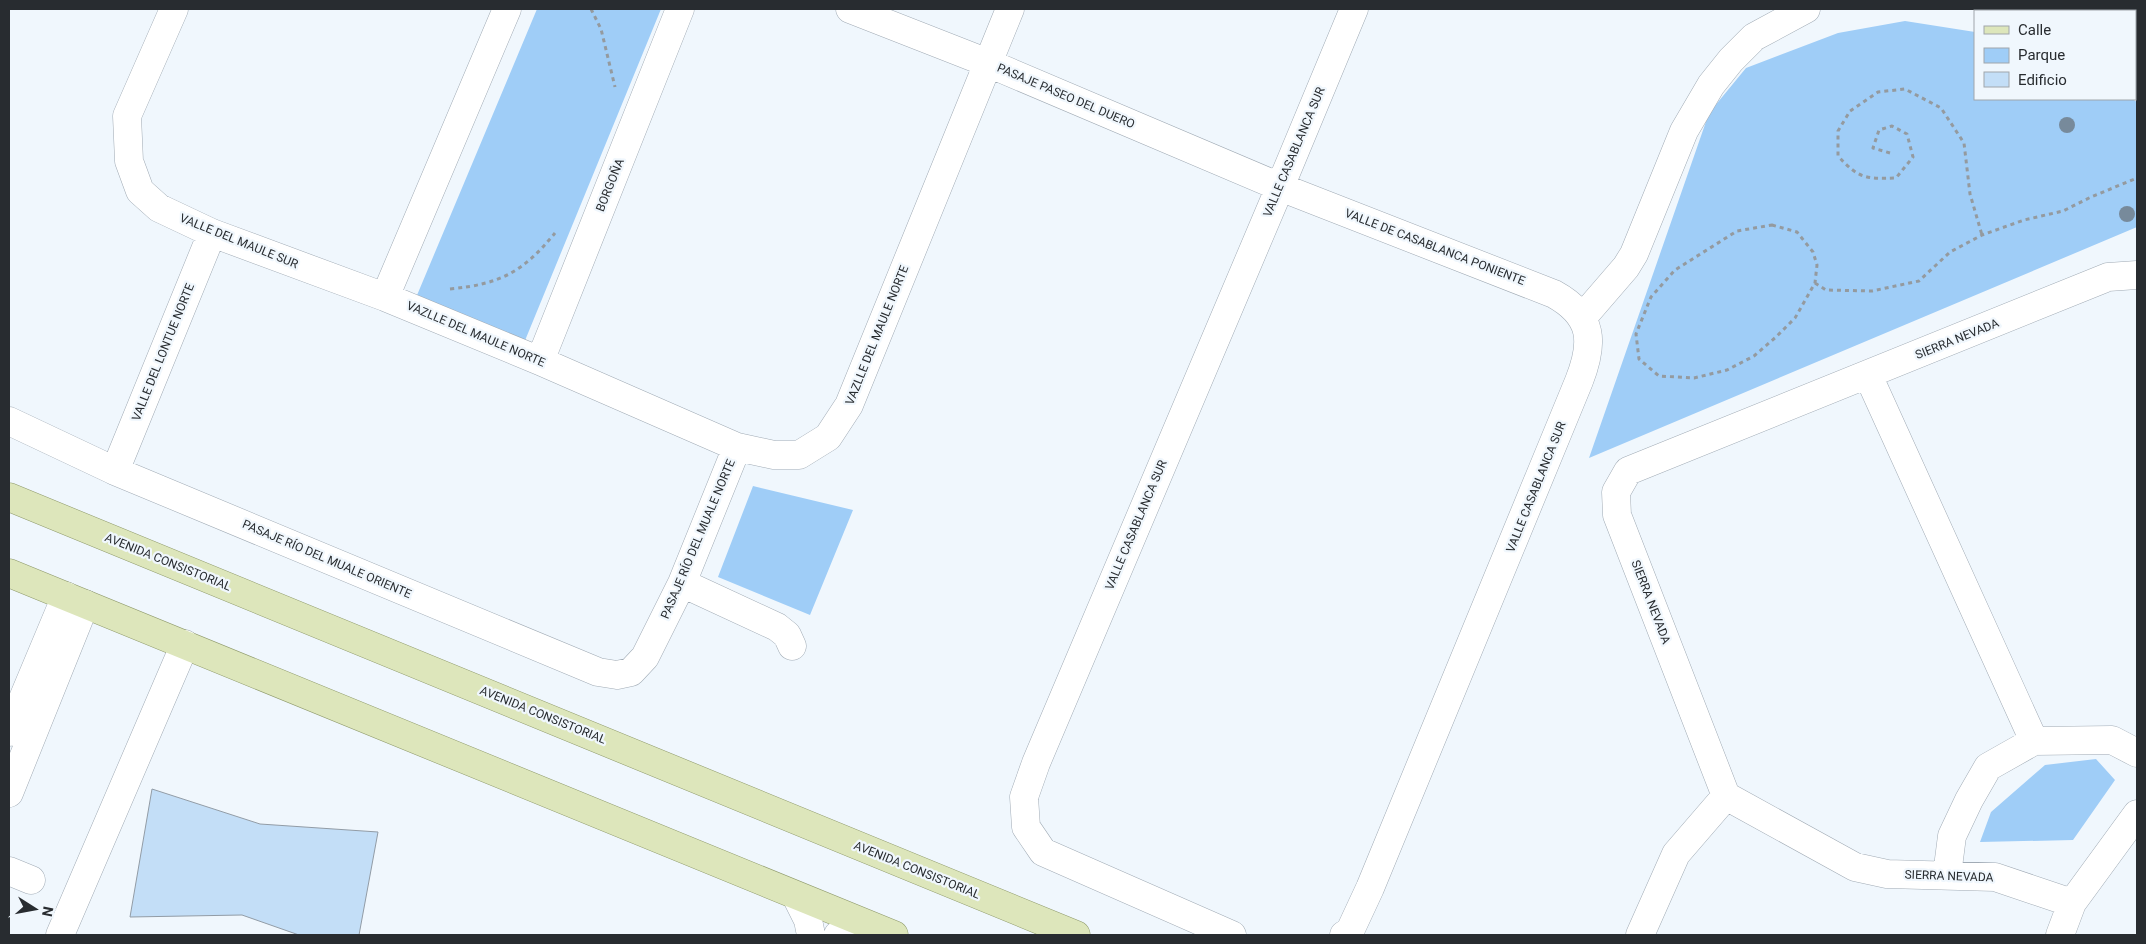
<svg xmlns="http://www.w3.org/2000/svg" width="2146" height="944" viewBox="0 0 2146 944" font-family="Roboto,sans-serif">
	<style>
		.green { fill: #9fcdf7 }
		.building { fill: #c3def7; stroke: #929ca6 }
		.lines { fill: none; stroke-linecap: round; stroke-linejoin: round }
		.minor-casing { stroke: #a1abb5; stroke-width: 29 }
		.major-casing { stroke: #8f9a6c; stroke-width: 29 }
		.path { stroke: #949a9f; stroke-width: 3; stroke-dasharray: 4 4; stroke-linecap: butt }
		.minor { stroke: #fff; stroke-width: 28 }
		.major { stroke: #dde6bb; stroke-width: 28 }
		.tree { fill: #778a9b }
		.labels { text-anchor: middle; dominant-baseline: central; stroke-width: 4.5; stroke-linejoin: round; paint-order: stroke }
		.street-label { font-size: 12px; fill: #282c30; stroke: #f0f7fd }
	</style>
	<rect width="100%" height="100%" fill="#f0f7fd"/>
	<path class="green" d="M537,9H661L524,343L415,300Z
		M1905,21L1975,32V99H2132L2137,102V227L1589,458L1709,113L1746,68L1838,33Z
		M753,486L853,510L810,615L718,577Z
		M2096,759L2115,780L2073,840L1980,842L1991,812L2045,765Z"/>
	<path class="building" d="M152,789L260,824L378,832L359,935H299L242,915L130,917Z"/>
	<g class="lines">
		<g class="minor-casing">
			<path id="minor" d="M174,9L127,116L129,161L140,191L159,208L212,233L385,297L540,361L737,447L774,455H799L828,437L849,405L1010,9
				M850,9L988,63L1280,187L1554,294C1594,316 1594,343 1579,381L1370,888L1350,931L1344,935
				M2011,9L2016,11
				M2135,19L2137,14
				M2135,76L2137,79
				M385,297L507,9
				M1582,318L1626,267L1634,254L1684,131L1711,85L1731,60L1754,37L1806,9
				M540,361L680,9
				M1868,375L2034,741L2112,740L2137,753
				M9,421L115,471L598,672L617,675L631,672L645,657L682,583L737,447
				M115,471L212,233
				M682,583L777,627L787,635L792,646
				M9,732L66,596
				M9,793L85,604
				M9,871L31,880
				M1947,875L1952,836L1969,800L1988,767L2034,741
				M796,896L808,920L811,935
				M2072,903L1995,877L1887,874L1855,867L1726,796L1617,515L1616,492L1628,471L2108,277L2137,275
				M60,935L185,644
				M838,935L857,921
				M1232,935L1043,852L1026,827L1024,797L1036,763L1280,187L1354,9
				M1640,935L1676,854L1726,796
				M2060,935L2072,903L2137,814"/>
		</g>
		<g class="major-casing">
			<path id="major" d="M9,497L1076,935
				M9,573L894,935"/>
		</g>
		<path class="path" d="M591,9L601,29L615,87
			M1890,153L1873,148L1879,130L1892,126L1907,134L1913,157L1896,178C1866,179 1859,179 1838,156V131L1850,111L1878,92L1905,89L1941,108L1964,143L1970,194L1982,235
			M1772,225L1797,232L1813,252L1817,265L1815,283L1795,318L1776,337L1754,356L1727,370L1694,378L1659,376L1639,359L1636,334L1651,297L1675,270L1737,231Z
			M1815,283L1826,290L1872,291L1919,281L1950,252L1982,235L2024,220L2063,211L2091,197L2137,178
			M450,289C501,284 523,272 555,233"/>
		<use href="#minor" class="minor"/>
		<use href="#major" class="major"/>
	</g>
	<g class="tree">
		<circle cx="2067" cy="125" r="8"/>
		<circle cx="2127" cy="214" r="8"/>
	</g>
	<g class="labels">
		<g class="street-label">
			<text transform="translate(1066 96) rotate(23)">PASAJE PASEO DEL DUERO</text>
			<text transform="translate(1294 152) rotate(-67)">VALLE CASABLANCA SUR</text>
			<text transform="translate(610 185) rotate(-68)">BORGOÑA</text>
			<text transform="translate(239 241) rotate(22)">VALLE DEL MAULE SUR</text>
			<text transform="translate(1435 247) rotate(21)">VALLE DE CASABLANCA PONIENTE</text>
			<text transform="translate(476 334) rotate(23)">VAZLLE DEL MAULE NORTE</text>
			<text transform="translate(877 335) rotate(-68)">VAZLLE DEL MAULE NORTE</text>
			<text transform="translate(1957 339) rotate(-22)">SIERRA NEVADA</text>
			<text transform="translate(163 352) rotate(-68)">VALLE DEL LONTUE NORTE</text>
			<text transform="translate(1536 487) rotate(-68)">VALLE CASABLANCA SUR</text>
			<text transform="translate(1136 525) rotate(-67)">VALLE CASABLANCA SUR</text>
			<text transform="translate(698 539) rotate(-67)">PASAJE RÍO DEL MUALE NORTE</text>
			<text transform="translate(327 559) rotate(23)">PASAJE RÍO DEL MUALE ORIENTE</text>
			<text transform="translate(168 562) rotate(22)">AVENIDA CONSISTORIAL</text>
			<text transform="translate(1651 602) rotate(69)">SIERRA NEVADA</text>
			<text transform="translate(543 715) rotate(22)">AVENIDA CONSISTORIAL</text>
			<text transform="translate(917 870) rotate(22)">AVENIDA CONSISTORIAL</text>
			<text transform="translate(1949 876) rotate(2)">SIERRA NEVADA</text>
		</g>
	</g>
	<rect width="2146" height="944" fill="none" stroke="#282c30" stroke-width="20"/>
	<rect x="1974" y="10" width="162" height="90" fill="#f0f7fd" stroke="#a0a6ab"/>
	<rect x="1984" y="26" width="25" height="8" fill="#dde6bb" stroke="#a0a6ab"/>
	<text x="2018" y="35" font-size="15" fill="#282c30">Calle</text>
	<rect x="1984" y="48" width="25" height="15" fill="#9fcdf7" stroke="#a0a6ab"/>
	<text x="2018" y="60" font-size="15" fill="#282c30">Parque</text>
	<rect x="1984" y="72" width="25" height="15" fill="#c3def7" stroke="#a0a6ab"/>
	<text x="2018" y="85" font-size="15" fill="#282c30">Edificio</text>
	<g transform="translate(35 909) rotate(101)" stroke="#f0f7fd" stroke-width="4" paint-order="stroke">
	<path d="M0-4L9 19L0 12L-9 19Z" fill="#282c30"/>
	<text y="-8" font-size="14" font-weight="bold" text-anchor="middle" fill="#282c30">N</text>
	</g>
</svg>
